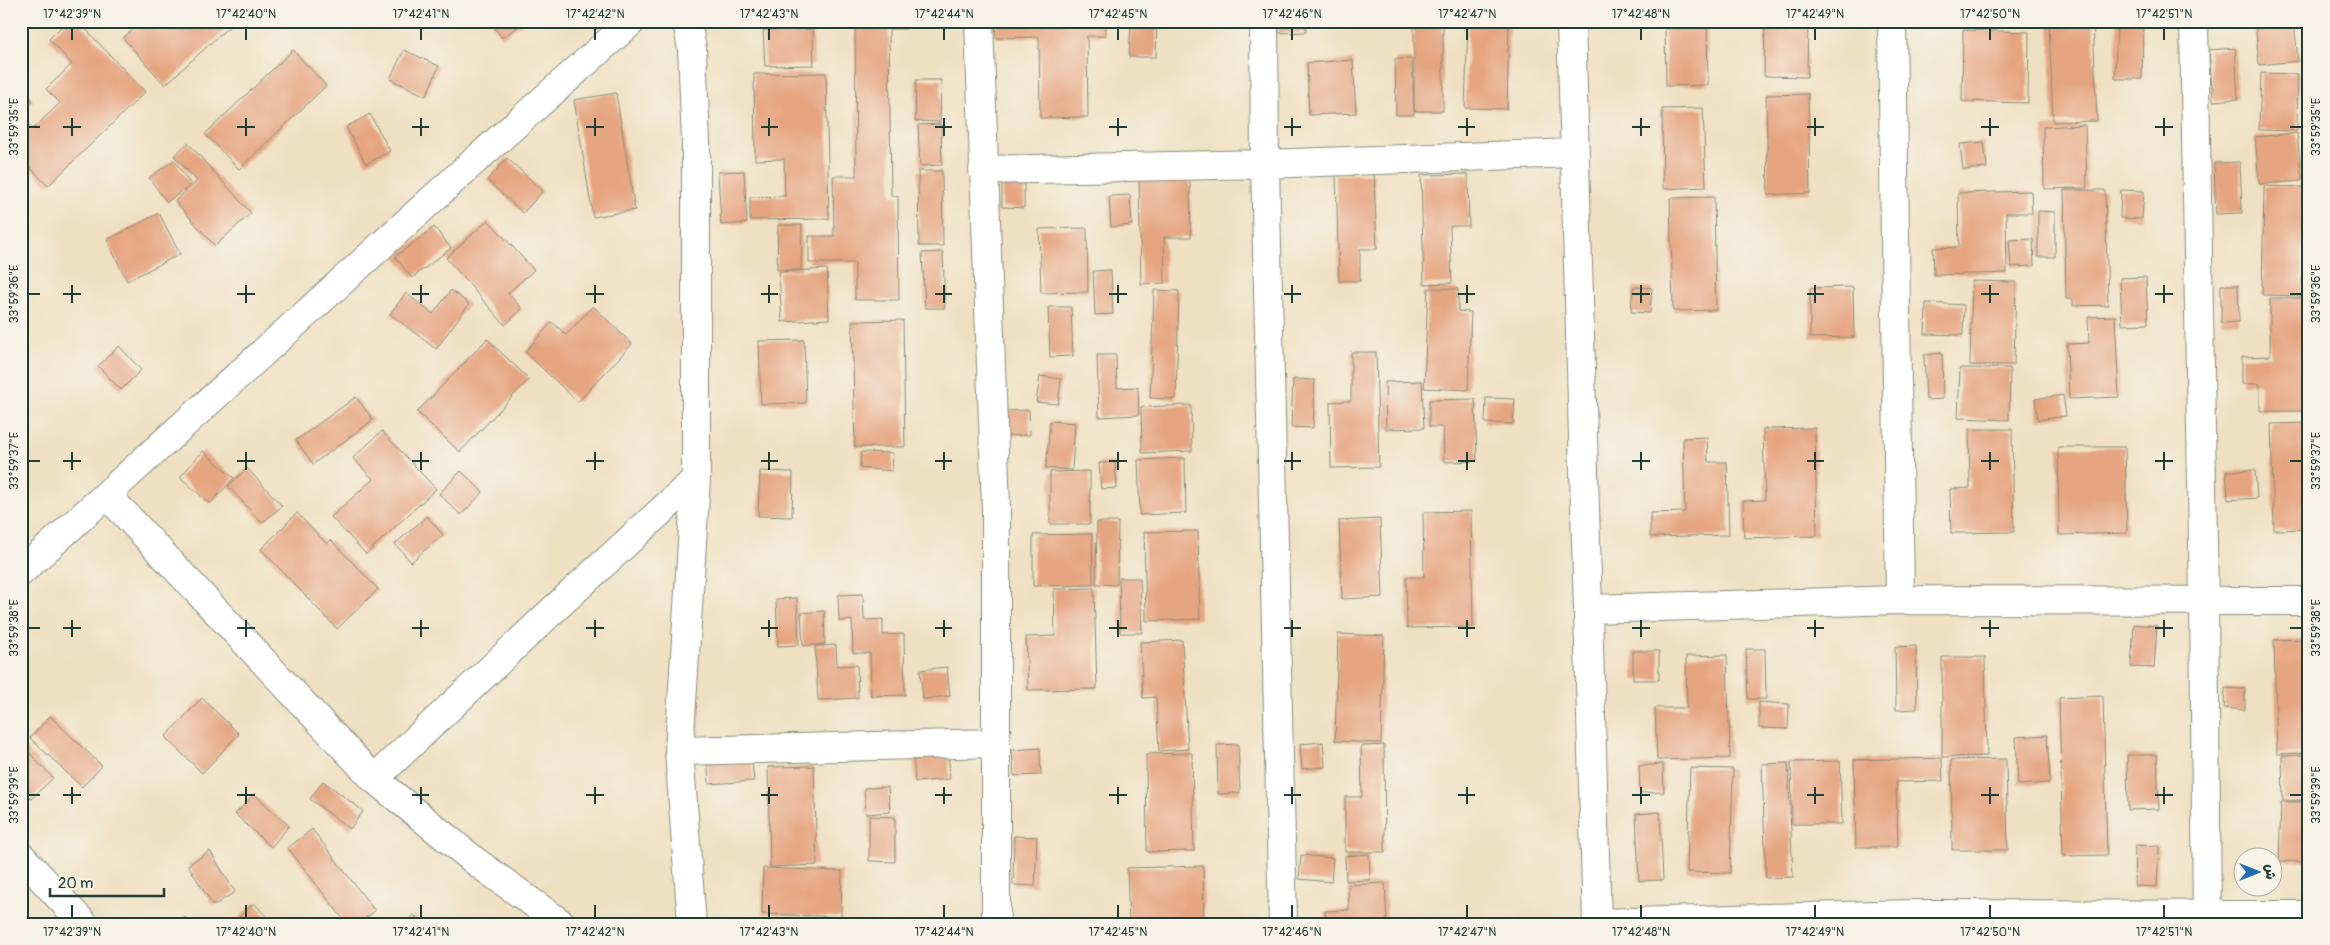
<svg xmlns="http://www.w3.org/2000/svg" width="2330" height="945" viewBox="0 0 2330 945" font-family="Pangolin,'Playpen Sans Arabic',sans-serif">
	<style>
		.building { fill: #e6a581 }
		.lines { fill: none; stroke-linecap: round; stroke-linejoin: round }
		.minor-casing { stroke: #878e7b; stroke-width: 30 }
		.minor { stroke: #fff; stroke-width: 28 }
		.ticks { fill: none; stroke: #1f3d34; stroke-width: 2 }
		.neatline { fill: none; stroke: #1f3d34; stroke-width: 2 }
		.ticks-label { font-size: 12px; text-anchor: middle; fill: #1f3d34 }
	</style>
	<rect width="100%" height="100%" fill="#f7f3e8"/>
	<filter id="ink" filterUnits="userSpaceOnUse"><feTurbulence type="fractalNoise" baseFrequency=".02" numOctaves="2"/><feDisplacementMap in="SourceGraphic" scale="10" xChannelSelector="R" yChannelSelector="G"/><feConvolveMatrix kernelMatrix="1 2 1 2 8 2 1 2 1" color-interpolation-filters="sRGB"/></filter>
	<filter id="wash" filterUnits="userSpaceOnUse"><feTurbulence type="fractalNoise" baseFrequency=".0096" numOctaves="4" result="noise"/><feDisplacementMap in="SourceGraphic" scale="20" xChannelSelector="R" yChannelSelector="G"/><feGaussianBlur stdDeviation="1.12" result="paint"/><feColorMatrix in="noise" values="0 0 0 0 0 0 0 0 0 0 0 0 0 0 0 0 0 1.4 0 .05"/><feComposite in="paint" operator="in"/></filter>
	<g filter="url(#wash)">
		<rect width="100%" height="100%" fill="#efe0c2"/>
		<g id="blocks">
			<path class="building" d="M67,21H78L145,92L48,186L21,158V117L33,129L60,103L46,89L72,64L49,39Z
				M142,21H235L165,85L123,38Z
				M490,21H526L502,38Z
				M855,21H906V29H889L891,196H898L899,300H855V263H809V236H834L833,176H856Z
				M995,21H1104L1105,36H1087L1088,117L1040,118L1039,37L996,38Z
				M1131,21H1157L1156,57H1129Z
				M1279,21H1306V32L1279,33Z
				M1414,21H1443V111H1414Z
				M1468,21H1509L1507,109L1465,108Z
				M1665,21H1707L1708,85L1666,86Z
				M1765,21H1808L1807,77L1764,76Z
				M1971,21H1997V27L1970,26Z
				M2049,21H2093L2097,121L2053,122Z
				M2117,21H2143L2142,79H2115Z
				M2255,21H2294L2298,61L2259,65Z
				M813,29L814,65L765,66L763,30Z
				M1963,30L2029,32L2028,103L1962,101Z
				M2235,48L2238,99L2213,101L2209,50Z
				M293,50L326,86L239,169L205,134Z
				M404,50L439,66L426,96L390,79Z
				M2303,51H2309V125H2306Z
				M1395,59H1412L1414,115H1396Z
				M1353,60L1356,113L1309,115L1307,63Z
				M826,73L829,219L750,220V197L785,196L784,159L755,160L754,74Z
				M2261,73L2298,74L2297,131L2259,130Z
				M21,79L33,102L21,108Z
				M916,80H941L940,122L915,121Z
				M616,93L635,210L593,217L574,100Z
				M1808,94L1810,193L1768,195L1766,95Z
				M1703,108L1706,187L1663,189L1662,109Z
				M370,114L390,151L366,164L346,127Z
				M941,124L942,165L920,166L918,125Z
				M2085,125L2087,188L2044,189L2043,127Z
				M2297,133L2302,181L2259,184L2255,137Z
				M2304,133H2309V225H2307Z
				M1984,142L1987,168L1963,170L1960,144Z
				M188,143L251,213L215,246L175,201L197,181L174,156Z
				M507,158L543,191L523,213L487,180Z
				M174,160L191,185L167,202L149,178Z
				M2240,162L2242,213L2216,214L2214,163Z
				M744,171L747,223L721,225L718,172Z
				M918,171H942L943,246H919Z
				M1374,174L1377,249H1360V281H1339L1336,175Z
				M1468,174L1469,226H1450L1452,283L1424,284L1421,175Z
				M1190,177L1191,237H1164L1165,283L1141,284L1139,178Z
				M1002,183H1024V208L1002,207Z
				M2264,186L2304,187L2302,296L2262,295Z
				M2064,190H2105L2108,305L2073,306V299H2066Z
				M2121,190L2144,191L2142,219L2120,218Z
				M2031,191L2032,213H2006L2007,273L1934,275L1933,248L1959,247L1958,193Z
				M1130,195L1132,225L1111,227L1109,196Z
				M1714,197L1716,310L1673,311L1670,198Z
				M2038,211L2055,212V257H2038Z
				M159,213L180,254L127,281L107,240Z
				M488,220L534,270L508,293L522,309L505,325L446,258Z
				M778,225H802L801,270H777Z
				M434,227L451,248L412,278L395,257Z
				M1087,228L1088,292L1041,293L1039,229Z
				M2033,239L2034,266L2011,267L2009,240Z
				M943,252L945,308H925L922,253Z
				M827,269L829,319L782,322L779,272Z
				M1111,270L1113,314L1095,315L1093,271Z
				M2146,277L2148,324L2122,325L2120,278Z
				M1972,281L2016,282L2014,365H1970Z
				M2221,285H2238L2239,322L2221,323Z
				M1633,287L1652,288L1650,313L1631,312Z
				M1853,287L1854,337L1810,338V288Z
				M1428,288L1458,289V311L1471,312L1468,390L1424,388Z
				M451,290L469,304L436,349L390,314L406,293L433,314Z
				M1154,290L1179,291L1176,399L1150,398Z
				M2270,298H2309V411H2260V384H2242V357L2270,356Z
				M1926,303L1964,305L1963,335L1925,334Z
				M593,306L632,344L578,402L525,352L552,322L566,335Z
				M1048,307H1071L1073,356L1050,357Z
				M2115,316L2119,397L2069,399L2067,344L2089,343L2088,317Z
				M903,320L905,447H855L852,321Z
				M487,339L529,379L460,452L417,412Z
				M804,340L806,403L761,404L759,341Z
				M119,346L141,370L121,390L98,366Z
				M1351,352H1376L1379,467L1331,468L1330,402L1351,401Z
				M1942,353L1943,399L1926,400L1924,355Z
				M1097,355H1116L1117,388L1138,387L1139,415L1099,417Z
				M1960,368H2010L2009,420L1958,418Z
				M1040,376L1061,379L1058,404L1036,402Z
				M1293,379L1315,380L1313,428L1291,427Z
				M1422,381L1424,428L1386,429L1385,382Z
				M2063,395L2066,416L2038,420L2035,399Z
				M356,397L373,420L313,464L296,440Z
				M1486,398L1515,399L1513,424L1485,423Z
				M1475,399L1477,461L1444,462L1443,427H1429V400Z
				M1191,405L1192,451L1142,453L1141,407Z
				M1029,410L1030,435L1006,436V411Z
				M1050,421L1075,423L1072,470L1046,468Z
				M2309,423V529L2274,530L2271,424Z
				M1815,428L1817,536L1744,538L1743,501L1765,500L1763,429Z
				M1969,429H2012L2014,532L1951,533L1950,489L1970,488Z
				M382,431L436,489L366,554L331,517L373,479L353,458Z
				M1707,437L1708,462H1727L1729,535L1650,537V513L1685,512L1683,438Z
				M2058,447H2125L2127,533L2059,535Z
				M203,451L234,478L210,504L180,477Z
				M861,452L893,453L892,471L860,468Z
				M1185,458L1186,513L1140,515L1138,460Z
				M1115,462L1117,488L1101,489L1099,463Z
				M247,468L282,506L262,523L228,486Z
				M2255,470L2257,498L2228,500L2226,471Z
				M461,471L483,492L461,515L439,494Z
				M760,471L793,472L792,517L758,516Z
				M1090,471V524H1050V472Z
				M1471,511L1473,627L1407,628L1406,577H1424L1423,512Z
				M297,513L327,544L331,540L378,589L337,629L261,549Z
				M427,516L443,535L411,562L395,544Z
				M1380,519L1383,597L1342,599L1339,521Z
				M1097,522H1118L1117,585L1096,584Z
				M1198,531L1200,619L1146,621L1144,532Z
				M1092,534L1093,585L1033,586V535Z
				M1119,578H1140L1142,633H1120Z
				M1094,588L1097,689L1028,690L1026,637L1055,636L1054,589Z
				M863,594L864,620L883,619V635L904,634L905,695L871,696L870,653H853L852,620L839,621L838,595Z
				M797,598L799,645L778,646L776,599Z
				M824,611L825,644L803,646L801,613Z
				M2134,624L2157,626L2154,668L2131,667Z
				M1338,634L1384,636L1381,743L1335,741Z
				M2309,639V753L2277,754L2274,640Z
				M1182,640L1188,749L1159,751L1156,697L1143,698L1140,642Z
				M836,645L837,666L857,665L858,698L818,700L815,646Z
				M1916,646L1917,709L1896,710L1895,647Z
				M1746,649H1765L1766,699H1748Z
				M1633,651H1659V680H1633Z
				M1727,655L1730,758L1657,760L1655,708H1687L1686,656Z
				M1942,657H1985L1987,756L1942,757Z
				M947,667L950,696L923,699L920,670Z
				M2225,688L2245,689V710L2224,708Z
				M2103,696L2107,855L2063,856L2059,698Z
				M202,698L239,734L202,773L165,737Z
				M1759,702L1789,704L1788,729L1759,728Z
				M50,716L102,766L82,787L30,738Z
				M2047,735L2050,783L2018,785L2016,737Z
				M1323,742L1325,767L1302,769L1300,744Z
				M21,744L53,778L31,799L21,789Z
				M1238,744L1240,793L1218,794L1217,745Z
				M1384,745L1385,852H1345V797H1362L1361,746Z
				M1040,748L1041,775L1014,776L1012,750Z
				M751,751L754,781L709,784L707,754Z
				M948,751L950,779L915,782L913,753Z
				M1192,753L1194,851L1147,852L1146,754Z
				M2127,755H2157L2159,809L2128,810Z
				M2306,755L2307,800L2283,801L2282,756Z
				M1942,758L1943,781L1896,782L1898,847H1856L1854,760Z
				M2006,759L2008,850H1952L1951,760Z
				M1840,761L1842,824H1792L1791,762Z
				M1788,763L1793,877L1766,878L1762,764Z
				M1663,764L1664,792L1640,793L1639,766Z
				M814,766L817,865L770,867L768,767Z
				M1690,768L1733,769L1730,873L1687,872Z
				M323,781L363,811L350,829L310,799Z
				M888,787L890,812L866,814L864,788Z
				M254,794L289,826L271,847L235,814Z
				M2281,802H2309V862L2279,861Z
				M1660,812L1663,880L1639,881L1636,814Z
				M869,816L895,817V862L869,861Z
				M312,829L375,911L358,924H347L288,848Z
				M1014,836L1037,837L1035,886L1013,885Z
				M2135,845L2159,846L2157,887L2134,886Z
				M210,851L235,892L213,906L188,865Z
				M1369,854L1370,880L1346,881L1345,856Z
				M1301,855L1333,858L1331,882L1299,879Z
				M1203,866L1204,924H1129L1127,868Z
				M763,868L842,871L841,917L762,914Z
				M1385,883L1387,924H1326L1325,911L1349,910L1348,885Z
				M254,903L273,924H232Z
				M21,910L34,924H21Z
				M414,915L421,924H404Z
				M185,917L191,924H178Z"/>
		</g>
	</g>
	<g filter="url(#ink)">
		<use href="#blocks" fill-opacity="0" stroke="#878e7b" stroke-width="1"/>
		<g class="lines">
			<g class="minor-casing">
				<path id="minor" d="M687,21L692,49L696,143V479L679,751L692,924
					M979,21L996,509V924
					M1264,21L1265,164L1283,924
					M1571,21L1597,924
					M1892,21L1900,600
					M2194,21L2204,602L2207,924
					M983,170L1265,164L1574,153
					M107,495L374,779L475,861L562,924
					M21,572L470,165L632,21
					M1588,609L1900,600L2309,601
					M679,751L996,743
					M374,779L551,612L696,479
					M21,856L84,924
					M1597,923L1913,914L2309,915"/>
			</g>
			<use href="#minor" class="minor"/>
		</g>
	</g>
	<path class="ticks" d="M72,28V40M246,28V40M421,28V40M595,28V40M769,28V40M944,28V40M1118,28V40M1292,28V40M1467,28V40M1641,28V40M1815,28V40M1990,28V40M2164,28V40M72,118V136M246,118V136M421,118V136M595,118V136M769,118V136M944,118V136M1118,118V136M1292,118V136M1467,118V136M1641,118V136M1815,118V136M1990,118V136M2164,118V136M28,127H40M63,127H81M237,127H255M412,127H429M586,127H604M761,127H778M935,127H952M1109,127H1127M1284,127H1301M1458,127H1475M1632,127H1650M1807,127H1824M1981,127H1999M2155,127H2173M2290,127H2302M72,285V303M246,285V303M421,285V303M595,285V303M769,285V303M944,285V303M1118,285V303M1292,285V303M1467,285V303M1641,285V303M1815,285V303M1990,285V303M2164,285V303M28,294H40M63,294H81M237,294H255M412,294H429M586,294H604M761,294H778M935,294H952M1109,294H1127M1284,294H1301M1458,294H1475M1632,294H1650M1807,294H1824M1981,294H1999M2155,294H2173M2290,294H2302M72,452V470M246,452V470M421,452V470M595,452V470M769,452V470M944,452V470M1118,452V470M1292,452V470M1467,452V470M1641,452V470M1815,452V470M1990,452V470M2164,452V470M28,461H40M63,461H81M237,461H255M412,461H429M586,461H604M761,461H778M935,461H952M1109,461H1127M1284,461H1301M1458,461H1475M1632,461H1650M1807,461H1824M1981,461H1999M2155,461H2173M2290,461H2302M72,620V637M246,620V637M421,620V637M595,620V637M769,620V637M944,620V637M1118,620V637M1292,620V637M1467,620V637M1641,620V637M1815,620V637M1990,620V637M2164,620V637M28,628H40M63,628H81M237,628H255M412,628H429M586,628H604M761,628H778M935,628H952M1109,628H1127M1284,628H1301M1458,628H1475M1632,628H1650M1807,628H1824M1981,628H1999M2155,628H2173M2290,628H2302M72,787V804M246,787V804M421,787V804M595,787V804M769,787V804M944,787V804M1118,787V804M1292,787V804M1467,787V804M1641,787V804M1815,787V804M1990,787V804M2164,787V804M28,795H40M63,795H81M237,795H255M412,795H429M586,795H604M761,795H778M935,795H952M1109,795H1127M1284,795H1301M1458,795H1475M1632,795H1650M1807,795H1824M1981,795H1999M2155,795H2173M2290,795H2302M72,905V918M246,905V918M421,905V918M595,905V918M769,905V918M944,905V918M1118,905V918M1292,905V918M1467,905V918M1641,905V918M1815,905V918M1990,905V918M2164,905V918"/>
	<rect width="2330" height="945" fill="none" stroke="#f7f3e8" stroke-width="55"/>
	<g transform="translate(2258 872) rotate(90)"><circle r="24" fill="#f7f3e8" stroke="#a1aaa0"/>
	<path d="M0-4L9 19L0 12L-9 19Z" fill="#1f6fb2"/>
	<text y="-8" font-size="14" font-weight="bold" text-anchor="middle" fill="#1f3d34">ش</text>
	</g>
	<path d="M50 888v8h114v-8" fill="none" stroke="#1f3d34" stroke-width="2.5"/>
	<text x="58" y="888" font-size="15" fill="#1f3d34" stroke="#f7f3e8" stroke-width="4" paint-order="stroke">20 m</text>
	<rect x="28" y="28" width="2274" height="890" class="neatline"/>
	<g class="ticks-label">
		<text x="72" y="18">17°42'39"N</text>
		<text x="246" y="18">17°42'40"N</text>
		<text x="421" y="18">17°42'41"N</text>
		<text x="595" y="18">17°42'42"N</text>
		<text x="769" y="18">17°42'43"N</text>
		<text x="944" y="18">17°42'44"N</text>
		<text x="1118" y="18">17°42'45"N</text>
		<text x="1292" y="18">17°42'46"N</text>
		<text x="1467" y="18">17°42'47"N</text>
		<text x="1641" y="18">17°42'48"N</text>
		<text x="1815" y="18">17°42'49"N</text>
		<text x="1990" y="18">17°42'50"N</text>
		<text x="2164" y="18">17°42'51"N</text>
		<text transform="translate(2316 127) rotate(-90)" y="4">33°59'35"E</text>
		<text transform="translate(14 127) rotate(-90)" y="4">33°59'35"E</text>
		<text transform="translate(2316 294) rotate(-90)" y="4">33°59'36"E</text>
		<text transform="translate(14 294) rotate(-90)" y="4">33°59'36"E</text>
		<text transform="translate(2316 461) rotate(-90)" y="4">33°59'37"E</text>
		<text transform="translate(14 461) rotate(-90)" y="4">33°59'37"E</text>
		<text transform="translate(2316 628) rotate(-90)" y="4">33°59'38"E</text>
		<text transform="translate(14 628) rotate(-90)" y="4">33°59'38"E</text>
		<text transform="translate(2316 795) rotate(-90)" y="4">33°59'39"E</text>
		<text transform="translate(14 795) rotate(-90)" y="4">33°59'39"E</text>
		<text x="72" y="936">17°42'39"N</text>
		<text x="246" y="936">17°42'40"N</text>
		<text x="421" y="936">17°42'41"N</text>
		<text x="595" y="936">17°42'42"N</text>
		<text x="769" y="936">17°42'43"N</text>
		<text x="944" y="936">17°42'44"N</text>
		<text x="1118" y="936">17°42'45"N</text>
		<text x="1292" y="936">17°42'46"N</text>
		<text x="1467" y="936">17°42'47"N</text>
		<text x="1641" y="936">17°42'48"N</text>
		<text x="1815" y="936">17°42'49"N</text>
		<text x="1990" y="936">17°42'50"N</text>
		<text x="2164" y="936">17°42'51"N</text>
	</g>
</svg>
